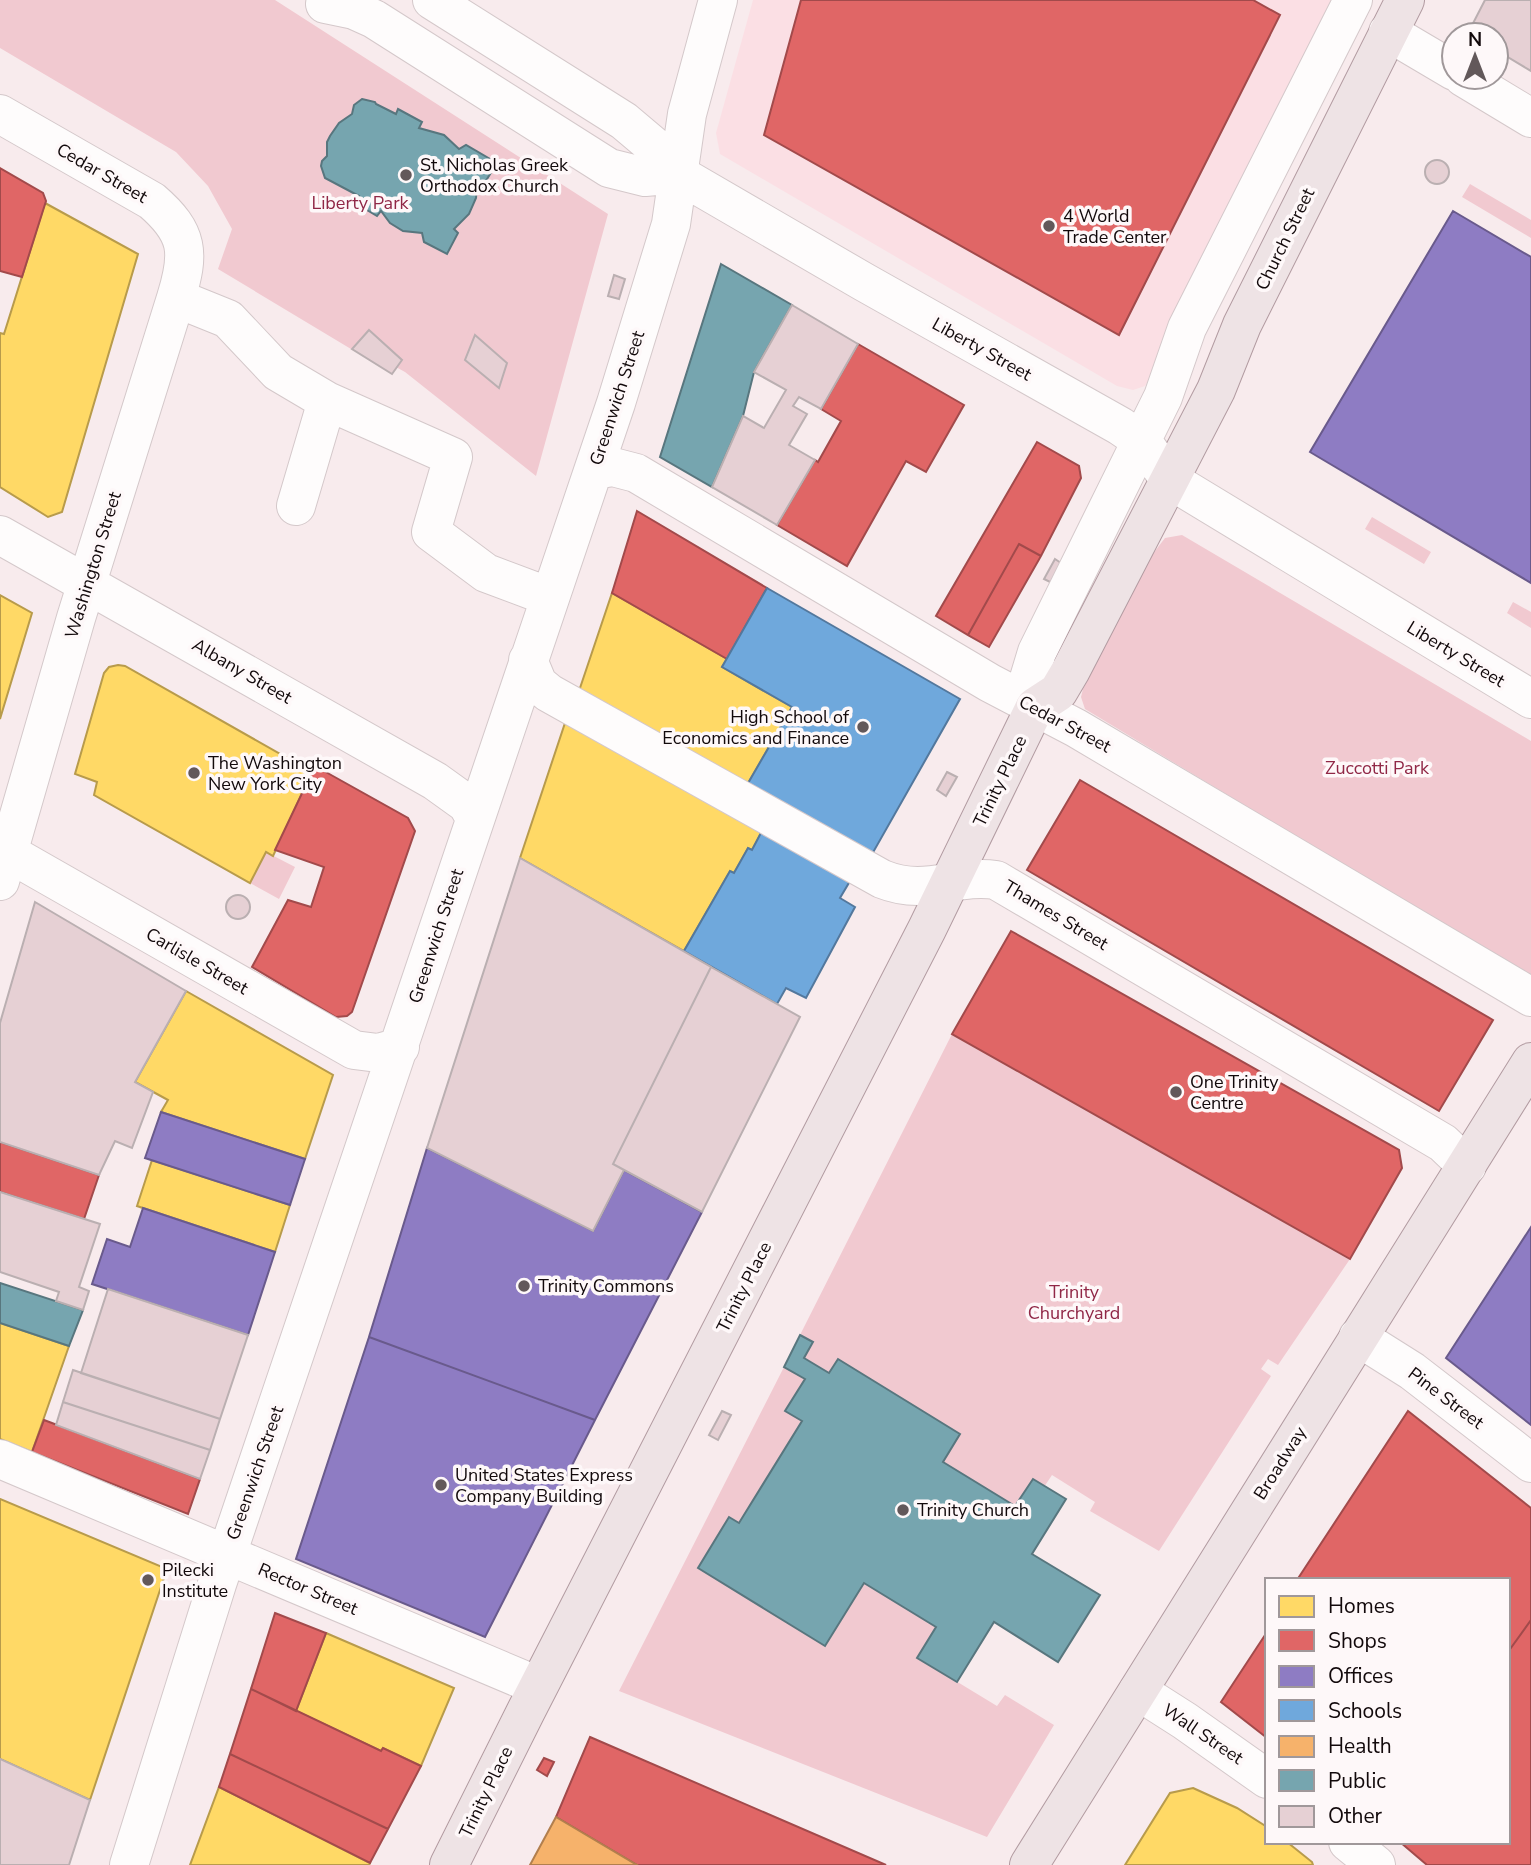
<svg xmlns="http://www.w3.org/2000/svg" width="1531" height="1865" viewBox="0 0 1531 1865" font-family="'Nunito Sans',sans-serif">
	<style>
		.built { fill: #fbdfe4 }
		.green { fill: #f1c9d0 }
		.homes { fill: #ffd966; stroke: #b89b4b; stroke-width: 2 }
		.shops { fill: #e06666; stroke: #a24a4b; stroke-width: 2 }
		.offices { fill: #8e7cc3; stroke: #695a8c; stroke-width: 2 }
		.schools { fill: #6fa8dc; stroke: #53789d; stroke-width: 2 }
		.health { fill: #f6b26b; stroke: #b27f4e; stroke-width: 2 }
		.public { fill: #76a5af; stroke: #58767e; stroke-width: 2 }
		.building { fill: #e6d0d4; stroke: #baafb1; stroke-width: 2 }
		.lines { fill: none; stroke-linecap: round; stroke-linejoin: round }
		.minor-casing { stroke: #d4c8ca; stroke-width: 40 }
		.major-casing { stroke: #b29ba1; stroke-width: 40 }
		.minor { stroke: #fefcfc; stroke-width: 38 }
		.major { stroke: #eee3e5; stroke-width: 38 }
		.poi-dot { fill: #62585a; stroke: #fef8f9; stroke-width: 2.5 }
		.labels { text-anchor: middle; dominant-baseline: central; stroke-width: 7; stroke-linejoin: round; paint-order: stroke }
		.poi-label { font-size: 18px; fill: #12090b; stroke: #fef8f9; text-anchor: start }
		.street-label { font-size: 18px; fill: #12090b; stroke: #fef8f9 }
		.park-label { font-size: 18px; fill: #902746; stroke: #fef8f9 }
	</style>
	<rect width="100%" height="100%" fill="#f8ebed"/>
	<path class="built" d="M753,0H1342L1148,381L1145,386L1133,390L1117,386L720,154L716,133Z"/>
	<path class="green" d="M0,0H275L608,214L536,476L405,372L356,345L351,349L218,269L232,229L208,186L176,152L0,48Z
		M1470,184L1531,220V238L1462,197Z
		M1372,517L1431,552L1424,564L1365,529Z
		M1182,535L1531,741V978L1085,709L1081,697L1083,689L1152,555L1165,538Z
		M1513,602L1531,612V628L1507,613Z
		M266,852L295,867L279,899L250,883Z
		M952,1034L1350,1259L1278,1365L1268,1359L1261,1369L1271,1376L1159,1551L1090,1511L1095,1502L1052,1475L1044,1487L1033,1479L1015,1506L943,1462L960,1434L838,1359L829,1373L804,1358L813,1342L800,1335Z
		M784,1367L805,1379L785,1411L802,1421L739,1523L729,1518L698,1568L825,1646L864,1583L936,1627L918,1658L997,1706L1005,1695L1054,1725L987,1837L619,1691Z"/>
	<path class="homes" d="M45,203L138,254L62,512L48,517L0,487V333L4,334Z
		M612,593L727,659L722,667L792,707L747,785L579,691Z
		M0,595L32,613L0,719Z
		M118,665L125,666L312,772L273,856L266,852L250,883L94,795L97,782L75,774L104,673L109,667Z
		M565,723L762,831L752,850L748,848L734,873L730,871L684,951L520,858Z
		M186,991L333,1075L305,1159L161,1112L168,1100L135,1082Z
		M152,1160L290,1205L275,1252L137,1206Z
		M0,1323L69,1346L32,1452L0,1439Z
		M0,1499L167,1569L90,1800L0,1759Z
		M326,1633L454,1688L421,1766L383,1748L381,1751L296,1711Z
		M219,1787L273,1814L370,1863L369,1865H190Z
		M1193,1788L1237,1808L1267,1827V1842H1287L1312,1862L1313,1865H1125L1170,1793Z"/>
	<path class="shops" d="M801,0H1253L1280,15L1119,335L764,135Z
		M0,168L43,193L46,201L22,277L0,271Z
		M858,344L964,405L926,472L906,461L847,566L777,525L815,460L818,462L841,421L821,409Z
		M1037,442L1079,466L1081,478L1041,556L1019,544L968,635L936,616Z
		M637,511L767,588L727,659L612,593Z
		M1019,544L1041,556L989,647L968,635Z
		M315,766L408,818L415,831L352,1012L347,1016L336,1017L252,967L288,900L311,907L324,867L275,850Z
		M1080,780L1493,1020L1439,1111L1027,870Z
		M1011,931L1399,1150L1402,1168L1350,1259L952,1034Z
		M0,1142L99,1175L84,1219L0,1192Z
		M1408,1411L1531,1508V1620L1508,1652V1580H1297Z
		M44,1420L200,1479L188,1514L32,1452Z
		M275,1613L326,1633L296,1711L251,1689Z
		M1531,1620V1865H1427L1400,1842H1508V1652Z
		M1267,1632V1738L1221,1702Z
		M251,1689L381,1751L383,1748L421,1766L388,1829L230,1754Z
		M590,1737L886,1865H637L556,1817Z
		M230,1754L388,1829L370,1863L219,1787Z
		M544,1758L554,1762L547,1776L537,1770Z"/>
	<path class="offices" d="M1453,211L1531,257V583L1310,452Z
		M161,1112L305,1159L290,1205L145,1158Z
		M427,1148L593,1231L624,1170L702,1212L595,1420L369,1337Z
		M143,1208L275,1252L248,1335L92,1284L107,1239L130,1247Z
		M1531,1227V1425L1446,1358Z
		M369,1337L595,1420L485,1637L296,1559Z"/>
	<path class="schools" d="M767,588L960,699L871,856L747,785L792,707L722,667Z
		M762,831L850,881L840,898L855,907L806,998L786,988L777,1004L684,951L730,871L734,873L748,848L752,850Z"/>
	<path class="health" d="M556,1817L561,1820L637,1865H530Z"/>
	<path class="public" d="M362,99L375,102L376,104L396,114L398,109L422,122L419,128L444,135L459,149L466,145L497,163L482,187H477L476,198L469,214L454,229L458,233L447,254L424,242L422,233L403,231L390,223L381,211L377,216L355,203L359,196L325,178L321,166L322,161L327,156V142L330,136L339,123L352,114L354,105Z
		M721,264L792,305L754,372L743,416L712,487L660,457Z
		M0,1283L83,1310L69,1346L0,1323Z
		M800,1335L813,1342L804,1358L829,1373L838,1359L960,1434L943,1462L1015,1506L1033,1479L1066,1499L1032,1554L1100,1595L1058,1662L994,1622L957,1682L917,1658L936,1627L864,1583L825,1646L698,1568L729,1517L739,1523L802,1421L785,1411L805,1379L784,1367Z"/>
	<path class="building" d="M1485,0H1531V71L1496,50V35H1472L1468,33Z
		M1425 172a12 12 0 1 1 24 0a12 12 0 1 1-24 0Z
		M614,275L625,279L619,299L608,296Z
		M792,305L858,344L821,409L799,397L793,406L807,414L789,445L815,460L777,525L712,487L743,416L764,428L786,390L754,372Z
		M369,330L402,360L392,374L352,349Z
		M475,335L507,363L499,388L465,360Z
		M1055,559L1064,565L1054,584L1044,579Z
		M947,772L957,777L946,796L937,790Z
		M520,858L711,967L613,1164L624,1170L593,1231L427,1148Z
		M226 907a12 12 0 1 1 24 0a12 12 0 1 1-24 0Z
		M35,902L186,991L135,1082L153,1092L132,1148L115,1141L99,1175L0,1142V1023Z
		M711,967L800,1017L702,1212L613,1164Z
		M0,1192L100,1224L79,1287L89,1291L83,1310L56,1301L59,1292L0,1272Z
		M108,1289L248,1335L220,1419L81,1373Z
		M73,1370L220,1419L210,1450L63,1402Z
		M63,1402L210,1450L200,1479L56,1425Z
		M722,1411L731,1415L718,1440L709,1435Z
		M0,1759L90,1800L69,1865H0Z"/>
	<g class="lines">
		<g class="minor-casing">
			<path id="minor" d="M432,0L624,121L656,148L678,174L864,282L1120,426L1142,441L1170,480L1531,699
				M325,4L354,10L374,19L609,168L645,177L678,174
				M1388,32L1454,71
				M1463,77L1531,118
				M0,114L152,201C189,233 190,253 176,298L76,618L0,881
				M176,298L228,319L278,372L327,401L453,457L431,532L486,573L550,597
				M594,470L613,467L636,473L990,683L1076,728L1531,997
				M296,506L327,401
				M0,535L435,781L467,804L475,818
				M528,660L538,684L549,693L882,879C927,897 954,874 996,880L1443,1143L1467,1166
				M1035,707L1027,685L1037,652L1163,397L1187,328L1353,0
				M0,848L354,1050L378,1053L400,1047
				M1358,1337L1412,1371L1531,1463
				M0,1459L538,1686
				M1138,1691L1185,1721L1267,1779
				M1348,1842L1376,1865
				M129,1865L217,1584L616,403L671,224L687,114L718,0"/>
		</g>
		<g class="major-casing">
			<path id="major" d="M449,1865L526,1711L927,929L1035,707L1058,692L1071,670L1216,390L1242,325L1405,0
				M1029,1865L1531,1062"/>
		</g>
		<use href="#minor" class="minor"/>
		<use href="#major" class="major"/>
	</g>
	<g class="poi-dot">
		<circle cx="406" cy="175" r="7"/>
		<circle cx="1049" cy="226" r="7"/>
		<circle cx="863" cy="727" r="7"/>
		<circle cx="194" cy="773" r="7"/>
		<circle cx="1176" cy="1092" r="7"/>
		<circle cx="524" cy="1286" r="7"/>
		<circle cx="441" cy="1485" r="7"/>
		<circle cx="903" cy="1510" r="7"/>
		<circle cx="148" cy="1580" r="7"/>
	</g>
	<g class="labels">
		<g class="poi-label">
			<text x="420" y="165">St. Nicholas Greek<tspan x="420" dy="21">Orthodox Church</tspan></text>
			<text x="1063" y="216">4 World<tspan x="1063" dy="21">Trade Center</tspan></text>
			<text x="849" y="717" text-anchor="end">High School of<tspan x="849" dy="21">Economics and Finance</tspan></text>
			<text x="208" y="763">The Washington<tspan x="208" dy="21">New York City</tspan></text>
			<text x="1190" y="1082">One Trinity<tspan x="1190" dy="21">Centre</tspan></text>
			<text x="538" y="1286">Trinity Commons</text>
			<text x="455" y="1475">United States Express<tspan x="455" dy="21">Company Building</tspan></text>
			<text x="917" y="1510">Trinity Church</text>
			<text x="162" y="1570">Pilecki<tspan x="162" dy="21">Institute</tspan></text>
		</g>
		<g class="street-label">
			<text transform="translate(102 173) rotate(30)">Cedar Street</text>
			<text transform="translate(1285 239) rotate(-64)">Church Street</text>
			<text transform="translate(982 349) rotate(29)">Liberty Street</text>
			<text transform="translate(617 398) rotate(-72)">Greenwich Street</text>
			<text transform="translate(93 565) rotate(-73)">Washington Street</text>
			<text transform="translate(1456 654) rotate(31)">Liberty Street</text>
			<text transform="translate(242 671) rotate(30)">Albany Street</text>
			<text transform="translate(1065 724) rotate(28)">Cedar Street</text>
			<text transform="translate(1000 781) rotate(-64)">Trinity Place</text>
			<text transform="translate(1056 915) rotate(31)">Thames Street</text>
			<text transform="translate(436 936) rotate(-72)">Greenwich Street</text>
			<text transform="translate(197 961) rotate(30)">Carlisle Street</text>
			<text transform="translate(744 1287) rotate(-63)">Trinity Place</text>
			<text transform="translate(1446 1398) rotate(37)">Pine Street</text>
			<text transform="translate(1280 1463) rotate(-58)">Broadway</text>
			<text transform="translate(255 1473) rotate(-71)">Greenwich Street</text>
			<text transform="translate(308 1589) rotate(23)">Rector Street</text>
			<text transform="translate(1203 1734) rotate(34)">Wall Street</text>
			<text transform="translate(486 1792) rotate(-64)">Trinity Place</text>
		</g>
		<g class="park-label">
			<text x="360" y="203">Liberty Park</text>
			<text x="1377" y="768">Zuccotti Park</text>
			<text x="1074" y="1292">Trinity<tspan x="1074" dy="21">Churchyard</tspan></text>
		</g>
	</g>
	<rect x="1265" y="1578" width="245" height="266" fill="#fef8f9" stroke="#a0989a" stroke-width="2"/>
	<rect x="1279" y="1596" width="35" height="21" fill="#ffd966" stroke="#a0989a" stroke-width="2"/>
	<text x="1328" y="1613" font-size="21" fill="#12090b">Homes</text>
	<rect x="1279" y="1630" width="35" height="21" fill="#e06666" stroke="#a0989a" stroke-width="2"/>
	<text x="1328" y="1648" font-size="21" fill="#12090b">Shops</text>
	<rect x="1279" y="1666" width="35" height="21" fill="#8e7cc3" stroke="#a0989a" stroke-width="2"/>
	<text x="1328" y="1683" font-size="21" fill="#12090b">Offices</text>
	<rect x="1279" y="1700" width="35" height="21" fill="#6fa8dc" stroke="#a0989a" stroke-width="2"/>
	<text x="1328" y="1718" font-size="21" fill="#12090b">Schools</text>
	<rect x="1279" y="1736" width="35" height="21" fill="#f6b26b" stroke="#a0989a" stroke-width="2"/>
	<text x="1328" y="1753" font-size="21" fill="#12090b">Health</text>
	<rect x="1279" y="1770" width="35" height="21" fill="#76a5af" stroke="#a0989a" stroke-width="2"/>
	<text x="1328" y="1788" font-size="21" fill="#12090b">Public</text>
	<rect x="1279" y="1806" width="35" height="21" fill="#e6d0d4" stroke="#a0989a" stroke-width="2"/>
	<text x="1328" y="1823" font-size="21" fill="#12090b">Other</text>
	<g transform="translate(1475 56)"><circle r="33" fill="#fef8f9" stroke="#a0989a" stroke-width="2"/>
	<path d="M0-5L12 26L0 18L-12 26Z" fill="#62585a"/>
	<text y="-10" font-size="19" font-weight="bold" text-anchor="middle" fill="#12090b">N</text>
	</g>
</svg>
